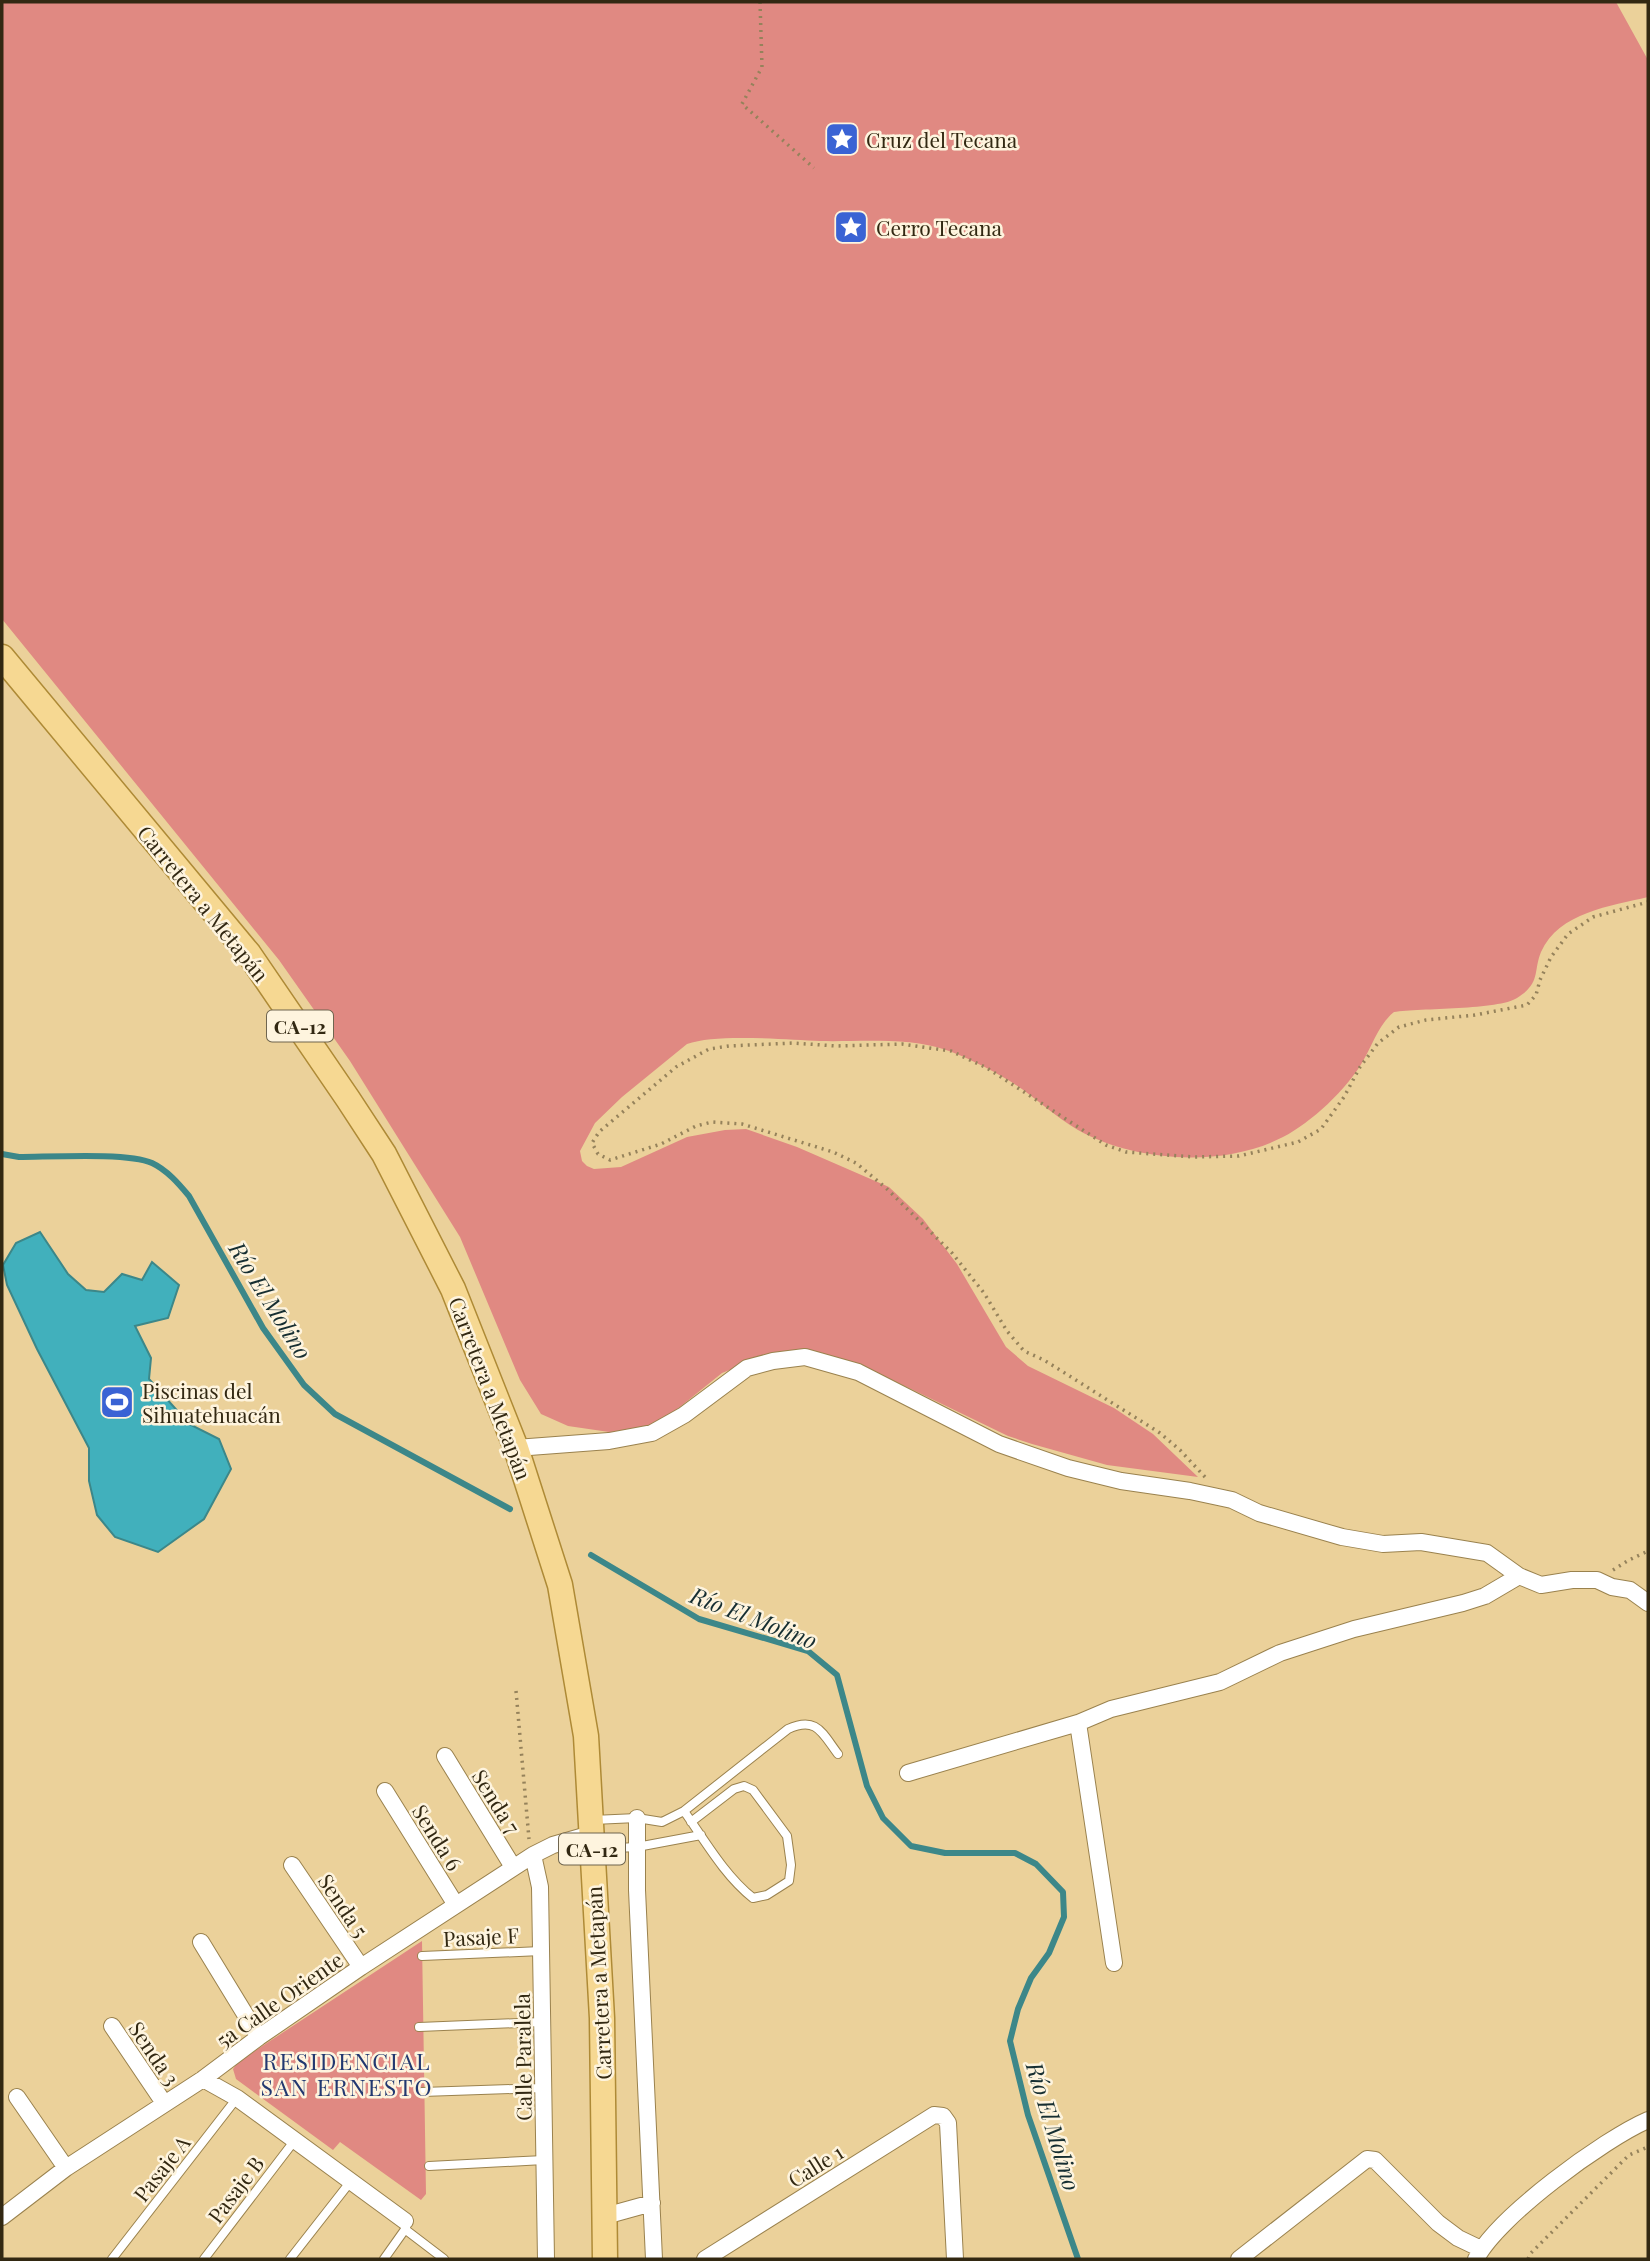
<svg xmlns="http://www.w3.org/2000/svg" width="1650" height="2261" viewBox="0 0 1650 2261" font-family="'Playfair Display',serif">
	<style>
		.green { fill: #e08982 }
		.water { fill: #41b0bc; stroke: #3c8789; stroke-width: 2 }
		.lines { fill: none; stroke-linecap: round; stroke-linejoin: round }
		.stream { stroke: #3c8789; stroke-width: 6 }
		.service-casing { stroke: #9a824e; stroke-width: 10 }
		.minor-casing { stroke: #9a824e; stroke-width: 18 }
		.primary-casing { stroke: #ae8a36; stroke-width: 27 }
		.path { stroke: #95825b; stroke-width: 3.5; stroke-dasharray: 2 5; stroke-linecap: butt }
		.service { stroke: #fff; stroke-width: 8 }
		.minor { stroke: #fff; stroke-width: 16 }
		.primary { stroke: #f6d892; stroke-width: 24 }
		.labels { text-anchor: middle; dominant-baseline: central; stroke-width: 5; stroke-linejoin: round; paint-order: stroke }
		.shield { fill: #fef4de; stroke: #6f654f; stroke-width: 2 }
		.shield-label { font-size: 19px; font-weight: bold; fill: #322812 }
		.poi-label { font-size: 21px; fill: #322812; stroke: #fef4de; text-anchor: start }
		.street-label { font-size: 21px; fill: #322812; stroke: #fef4de }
		.water-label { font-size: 23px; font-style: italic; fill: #162e31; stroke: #fef4de }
		.neighbourhood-label { font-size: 23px; letter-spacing: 2px; fill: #223870; stroke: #fef4de }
	</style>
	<rect width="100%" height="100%" fill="#ebd19a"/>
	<path class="green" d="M2,2H1616L1648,60V897C1611,906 1559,912 1541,952C1533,972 1541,983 1517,998C1499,1010 1420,1008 1394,1012C1379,1024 1373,1044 1363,1061C1348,1088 1311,1123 1283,1137C1223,1168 1135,1162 1078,1130C1054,1116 1035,1097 1013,1083C997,1073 965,1056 946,1050C909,1037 859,1042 820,1041C786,1040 717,1033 687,1044L622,1097L595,1123L580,1151L582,1161L587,1166L594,1169L621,1167L687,1137L725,1130L746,1129L797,1147L889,1187L923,1219L957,1264L1006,1347L1028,1366L1114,1408L1153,1434L1198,1477L1107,1465L1032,1444L1008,1436L880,1374L827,1355L794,1350L752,1361L722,1373L670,1415L650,1427L616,1433L568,1426L541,1414L520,1380L460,1237L350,1061L279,960L2,619Z
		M422,1941L426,2194L421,2200L340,2142L333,2150L236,2079L233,2069L238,2062Z"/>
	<path class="water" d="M40,1232L68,1274L86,1290L104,1292L122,1274L142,1280L152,1262L179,1285L168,1318L135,1326L151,1358L149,1379L189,1424L219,1439L231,1469L204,1519L158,1552L115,1537L97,1515L89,1481V1448L37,1349L7,1285L3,1265L16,1243Z"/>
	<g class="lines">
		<path class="stream" d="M2,1154L19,1157C49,1157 128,1152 152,1163C167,1170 179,1184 189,1196L263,1328L304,1385L335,1414L510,1509
			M591,1555L699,1619L808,1651L837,1675L867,1786L883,1818L911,1846L945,1853H1015L1036,1864L1063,1892L1064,1917L1049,1953L1031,1978L1018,2009L1010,2041L1028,2115L1078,2259"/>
		<g class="service-casing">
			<path id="service" d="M684,1811C705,1841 725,1876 753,1898L767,1895L789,1881L791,1865L787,1836L753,1790L744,1786L734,1789L691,1822
				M593,1820L637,1818L662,1822L684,1811L788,1729C817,1716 822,1733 838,1754
				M595,1849L637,1847L701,1835
				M422,1956L541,1951
				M419,2027L542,2022
				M422,2092L543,2088
				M429,2166L544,2160
				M406,2230L444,2259
				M112,2259L237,2098
				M204,2259L295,2140
				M290,2259L351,2181
				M384,2259L406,2228"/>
		</g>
		<g class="minor-casing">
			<path id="minor" d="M516,1448L609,1441L652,1433L684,1415L747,1368L773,1361L805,1357L858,1372L999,1444L1068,1468L1121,1481L1190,1491L1232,1500L1259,1513L1342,1537L1383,1544L1421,1542L1487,1553L1519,1576L1541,1585L1572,1580H1597L1612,1587L1630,1590L1648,1603
				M1078,1723L1114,1963
				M445,1756L513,1867
				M908,1773L1078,1723L1111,1709L1220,1682L1280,1653L1354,1629L1463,1603L1485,1596L1519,1576
				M385,1791L456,1905
				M637,1818V1890L654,2259
				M533,1855L540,1887L546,2259
				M292,1865L361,1967
				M201,1942L259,2037
				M112,2026L164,2103
				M203,2079L237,2098L405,2221
				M17,2097L66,2168
				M605,2216L652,2203
				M2,2217L66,2168L203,2079L259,2037L361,1967L533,1855L553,1845L591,1834
				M705,2259L934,2115L943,2116L948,2123L955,2259
				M1239,2259L1367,2159L1375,2160L1438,2223L1458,2238L1481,2249
				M1476,2259C1497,2217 1604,2139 1648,2120"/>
		</g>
		<g class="primary-casing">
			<path id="primary" d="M2,657L249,954L348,1099L384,1154L453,1289L516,1448L560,1585L586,1736L602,2018L605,2259"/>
		</g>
		<path class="path" d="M760,2L762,67L742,104L814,168
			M1205,1477L1180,1450L1160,1433L1044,1360L1024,1351L1007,1331L984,1293L952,1253L886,1188L856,1163L833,1152L742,1124L712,1122L696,1126L661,1144L610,1160L598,1154L592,1143L599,1132L676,1067L709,1049L729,1046L793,1043L836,1046L902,1044L951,1051L987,1068L1106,1145L1126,1152L1194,1157L1239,1156L1298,1142L1321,1129L1344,1097L1360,1067L1378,1043L1399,1027L1426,1020L1475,1015L1527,1005L1536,995L1540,980L1551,957L1568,934L1593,917L1648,902
			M1613,1570L1629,1560L1648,1551
			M516,1691L529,1839
			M1528,2259L1530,2254L1629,2155L1648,2147"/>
		<use href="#service" class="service"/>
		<use href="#minor" class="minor"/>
		<use href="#primary" class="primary"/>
	</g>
	<defs>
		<g id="sight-square" transform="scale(1.75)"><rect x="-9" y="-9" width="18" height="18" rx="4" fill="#3a63d4" stroke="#fef4de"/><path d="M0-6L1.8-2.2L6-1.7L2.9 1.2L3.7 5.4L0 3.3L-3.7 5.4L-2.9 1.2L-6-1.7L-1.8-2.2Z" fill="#fff"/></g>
		<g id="stadium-square" transform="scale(1.75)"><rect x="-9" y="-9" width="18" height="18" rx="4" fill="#3a63d4" stroke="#fef4de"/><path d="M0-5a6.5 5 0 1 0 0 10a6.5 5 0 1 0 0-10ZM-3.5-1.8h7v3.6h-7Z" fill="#fff"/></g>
	</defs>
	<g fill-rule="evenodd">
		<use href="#sight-square" x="842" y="139"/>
		<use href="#sight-square" x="851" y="227"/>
		<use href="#stadium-square" x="117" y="1402"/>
	</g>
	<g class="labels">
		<g class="shield">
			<rect x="267" y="1010.5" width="66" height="31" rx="5"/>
			<rect x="559" y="1833.5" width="66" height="31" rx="5"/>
		</g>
		<g class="shield-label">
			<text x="300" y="1026">CA-12</text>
			<text x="592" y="1849">CA-12</text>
		</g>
		<g class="poi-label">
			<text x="866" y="139">Cruz del Tecana</text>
			<text x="876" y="227">Cerro Tecana</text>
			<text x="142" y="1390">Piscinas del<tspan x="142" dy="24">Sihuatehuacán</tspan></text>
		</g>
		<g class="street-label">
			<text transform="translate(204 903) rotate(51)">Carretera a Metapán</text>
			<text transform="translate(491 1388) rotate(69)">Carretera a Metapán</text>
			<text transform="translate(497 1801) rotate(58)">Senda 7</text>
			<text transform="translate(438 1837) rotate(58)">Senda 6</text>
			<text transform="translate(344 1905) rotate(56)">Senda 5</text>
			<text transform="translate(481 1936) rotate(-3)">Pasaje F</text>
			<text transform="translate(598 1983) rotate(-93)">Carretera a Metapán</text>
			<text transform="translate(279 1999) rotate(-35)">5a Calle Oriente</text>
			<text transform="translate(155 2053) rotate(56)">Senda 3</text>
			<text transform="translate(522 2057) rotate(-91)">Calle Paralela</text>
			<text transform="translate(815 2165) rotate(-32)">Calle 1</text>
			<text transform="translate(161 2168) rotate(-52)">Pasaje A</text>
			<text transform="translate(235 2189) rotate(-53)">Pasaje B</text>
		</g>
		<g class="water-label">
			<text transform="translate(271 1300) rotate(58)">Río El Molino</text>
			<text transform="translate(754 1617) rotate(21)">Río El Molino</text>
			<text transform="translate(1054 2126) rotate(73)">Río El Molino</text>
		</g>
		<g class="neighbourhood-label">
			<text x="347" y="2060">RESIDENCIAL<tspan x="347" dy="26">SAN ERNESTO</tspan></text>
		</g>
	</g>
	<rect width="1650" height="2261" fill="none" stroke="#322812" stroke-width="7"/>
</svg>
